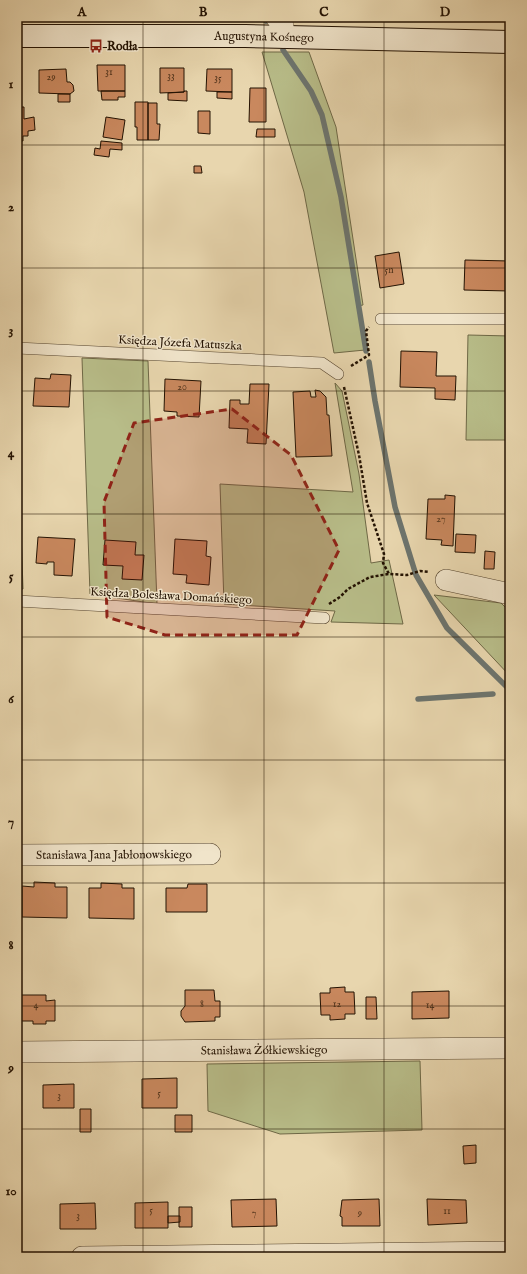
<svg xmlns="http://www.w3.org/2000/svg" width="527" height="1274" viewBox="0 0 527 1274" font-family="'IM FELL English',serif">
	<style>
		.green { fill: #b8bd89; stroke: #6e6846 }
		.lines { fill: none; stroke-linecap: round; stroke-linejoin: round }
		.stream { stroke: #6c746e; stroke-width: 5.5 }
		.building { fill: #c9885e; stroke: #231202 }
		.lane-casing { stroke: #54432d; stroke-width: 12 }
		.street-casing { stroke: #54432d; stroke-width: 22 }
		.secondary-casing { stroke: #231202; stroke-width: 24 }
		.path { stroke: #231202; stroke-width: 2.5; stroke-dasharray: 3 2; stroke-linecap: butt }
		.lane { stroke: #f0e4ca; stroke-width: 11 }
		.street { stroke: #f0e4ca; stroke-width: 21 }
		.secondary { stroke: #f0e4ca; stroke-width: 22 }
		.marked { fill: #8f2418; fill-opacity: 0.2; stroke: #8f2418; stroke-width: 3; stroke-dasharray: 8 5; stroke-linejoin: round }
		.grid { fill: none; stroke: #231202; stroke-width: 1; stroke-opacity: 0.55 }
		.labels { text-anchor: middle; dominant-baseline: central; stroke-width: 3; stroke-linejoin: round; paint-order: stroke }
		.number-label { font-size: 10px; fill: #4c3019 }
		.street-label { font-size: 12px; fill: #231202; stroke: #f0e4ca }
		.poi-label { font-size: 12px; font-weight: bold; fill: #231202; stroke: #f0e4ca; text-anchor: start }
		.neatline { fill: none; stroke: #231202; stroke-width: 1.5 }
		.grid-label { font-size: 13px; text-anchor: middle; font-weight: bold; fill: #231202 }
	</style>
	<rect width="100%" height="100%" fill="#e8d6ae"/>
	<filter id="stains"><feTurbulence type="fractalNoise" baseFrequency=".005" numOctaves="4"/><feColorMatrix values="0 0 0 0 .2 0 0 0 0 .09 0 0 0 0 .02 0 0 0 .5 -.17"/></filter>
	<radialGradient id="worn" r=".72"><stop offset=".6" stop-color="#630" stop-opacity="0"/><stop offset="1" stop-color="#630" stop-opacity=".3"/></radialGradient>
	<path class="green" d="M262,52H309L336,127L363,305L357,306L365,350L334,353L304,192Z
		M468,335L510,336V440H466Z
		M82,358L148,361L157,604L90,594Z
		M335,383L342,391L348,420L359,474L371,563L389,560L403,624L331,622L335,611L224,604L220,484L353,492Z
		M17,472H19L23,589H17Z
		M434,595L501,603L510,612V676Z
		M420,1061L422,1130L280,1134L208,1111L207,1064Z"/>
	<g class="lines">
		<path class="stream" d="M262,17L266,21
			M283,50L311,91L322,115L341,197L366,351
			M369,362L375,401L395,507L416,575L447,628L510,690
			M418,699L493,694"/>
	</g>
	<path class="building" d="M97,65H125V91H98Z
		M160,68H184V92L160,93Z
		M66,69L67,82H70L73,85L74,91L70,94L39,93V70Z
		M207,69H232V92L206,91Z
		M250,88H266V122H249Z
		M101,91H125V97H118V100H102Z
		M184,91H187V101L168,100V93L184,92Z
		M217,92H232V99L217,98Z
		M58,94H70V102H58Z
		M135,102H148V140H137V127H135Z
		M148,103H157V124H160L159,140H148Z
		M17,107H24V119L34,117L35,130L28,131V136H23V141L17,140Z
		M198,111H210V134L198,133Z
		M106,117L125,120L122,140L103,137Z
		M257,129H275V137H256Z
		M101,141L122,143V150L110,149L109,157L94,155L95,148L100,149Z
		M194,166H201L202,173H194Z
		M399,252L404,284L380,288L375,256Z
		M465,260L510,261V291L464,290Z
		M401,351L437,352L436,376H456L455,400L435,399V388L400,387Z
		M51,374L71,375L69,407L33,406L35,378L50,379Z
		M165,379L201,381L199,417L177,416V412L164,411Z
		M250,384H269L266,444L247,443L248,429L229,428L230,400H240V404H249Z
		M315,390L320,391L326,397L327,415H329L332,456L296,457L293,392L310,391L311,397H316Z
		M445,495L455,496L453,546L441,545L442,540L426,539L428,499H445Z
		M508,530H510V553H507Z
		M456,534L476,535L475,553L455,552Z
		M38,537L75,539L72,576L54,575V562H47V564L36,563Z
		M175,539L207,541L206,556L211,557L209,585L186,583L187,575L173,574Z
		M105,540L136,542L135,555H144L142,580L122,579L123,566L103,565Z
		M485,551L495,552L494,569H484Z
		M34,882L55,883V887H67V918L22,917V886L34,887Z
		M101,883L122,884V888H134V919L89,918V888H101Z
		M188,884H207V912H166V888H187Z
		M345,987V992H354L355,1014H345V1019L330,1020V1015H321L320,993H330V988Z
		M185,990H214L215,1001H220V1017H215V1021L185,1022L181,1016V1011L185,1006Z
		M506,990H510V1018H507Z
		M449,991V1018L412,1019V992Z
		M17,995H46V1001L55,1000V1021H46V1024H33V1021H18Z
		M366,997H376L377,1019H366Z
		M177,1078V1108H142V1079Z
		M74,1084V1108H43V1085Z
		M80,1109H91V1132H80Z
		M175,1115H192V1132H175Z
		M476,1145V1163L464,1164L463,1146Z
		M276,1199L277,1226L232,1227L231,1200Z
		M379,1199L380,1226H342V1217L340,1216L342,1200Z
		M427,1199L466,1200L467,1223L428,1225Z
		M168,1202V1228H135V1203Z
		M95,1203L96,1229H60V1204Z
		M179,1207H192V1227H179Z
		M168,1216H180V1222L168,1223Z"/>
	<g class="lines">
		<g class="lane-casing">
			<path id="lane" d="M381,319H510
				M17,348L322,363L338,374
				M17,601L324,618"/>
		</g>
		<g class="street-casing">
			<g id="street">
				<path d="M276,17L283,26V37"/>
				<path d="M446,580L510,594"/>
				<path id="s1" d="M17,855L210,854"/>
				<path id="s2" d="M17,1052L510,1048"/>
				<path d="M82,1257L510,1252"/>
			</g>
		</g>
		<g class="secondary-casing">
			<g id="secondary">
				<path id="s3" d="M17,36H245L510,42"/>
			</g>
		</g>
		<path class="path" d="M351,366L369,355L366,331L369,327
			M344,387L359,455L367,503L384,554L383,563L389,574L407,575L420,571L429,572
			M329,604L340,597L348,589L370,577L389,574"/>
		<use href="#lane" class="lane"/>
		<use href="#street" class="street"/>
		<use href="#secondary" class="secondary"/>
	</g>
	<path class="marked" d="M232,409L291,455L339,550L297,635H165L107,617L104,502L134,423Z"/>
	<path class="grid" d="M143,17V1257M264,17V1257M384,17V1257M17,145H510M17,268H510M17,391H510M17,514H510M17,637H510M17,760H510M17,883H510M17,1006H510M17,1129H510"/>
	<defs>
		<g id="bus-bare" transform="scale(1.08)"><path d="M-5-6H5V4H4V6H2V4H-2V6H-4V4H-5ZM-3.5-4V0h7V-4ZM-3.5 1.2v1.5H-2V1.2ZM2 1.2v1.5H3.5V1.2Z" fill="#8f2418" stroke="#f0e4ca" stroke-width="2.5" paint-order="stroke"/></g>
	</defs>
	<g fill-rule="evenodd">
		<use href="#bus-bare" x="96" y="46"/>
	</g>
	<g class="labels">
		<g class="number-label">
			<text x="109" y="72">31</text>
			<text x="171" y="76">33</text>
			<text x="51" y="77">29</text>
			<text x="218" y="78">35</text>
			<text x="389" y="270">5n</text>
			<text x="182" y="387">20</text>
			<text x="441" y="519">27</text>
			<text x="202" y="1004">8</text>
			<text x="337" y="1004">12</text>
			<text x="36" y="1005">4</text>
			<text x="430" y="1005">14</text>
			<text x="159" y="1093">5</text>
			<text x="59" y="1096">3</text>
			<text x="151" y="1210">5</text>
			<text x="447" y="1211">11</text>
			<text x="254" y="1213">7</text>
			<text x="360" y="1213">9</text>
			<text x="78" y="1216">3</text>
		</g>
		<g class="street-label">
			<text stroke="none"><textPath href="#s3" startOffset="247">Augustyna Kośnego</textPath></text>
			<text transform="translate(180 343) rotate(3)">Księdza Józefa Matuszka</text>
			<text transform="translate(171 596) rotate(3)">Księdza Bolesława Domańskiego</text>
			<text stroke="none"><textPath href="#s1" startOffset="97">Stanisława Jana Jabłonowskiego</textPath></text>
			<text stroke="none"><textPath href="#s2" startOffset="247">Stanisława Żółkiewskiego</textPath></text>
		</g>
		<g class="poi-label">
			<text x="107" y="46">Rodła</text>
		</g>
	</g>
	<rect width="527" height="1274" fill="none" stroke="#e8d6ae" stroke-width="44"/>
	<rect x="22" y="22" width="483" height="1230" class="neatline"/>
	<g class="grid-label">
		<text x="82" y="16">A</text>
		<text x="203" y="16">B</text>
		<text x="324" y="16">C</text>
		<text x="445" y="16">D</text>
		<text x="11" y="88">1</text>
		<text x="11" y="211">2</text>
		<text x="11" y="334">3</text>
		<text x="11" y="457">4</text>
		<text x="11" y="580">5</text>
		<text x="11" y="703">6</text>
		<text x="11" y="826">7</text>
		<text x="11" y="949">8</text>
		<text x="11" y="1072">9</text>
		<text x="11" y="1195">10</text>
	</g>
	<rect width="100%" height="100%" filter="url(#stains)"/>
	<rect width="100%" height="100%" fill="url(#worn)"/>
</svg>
